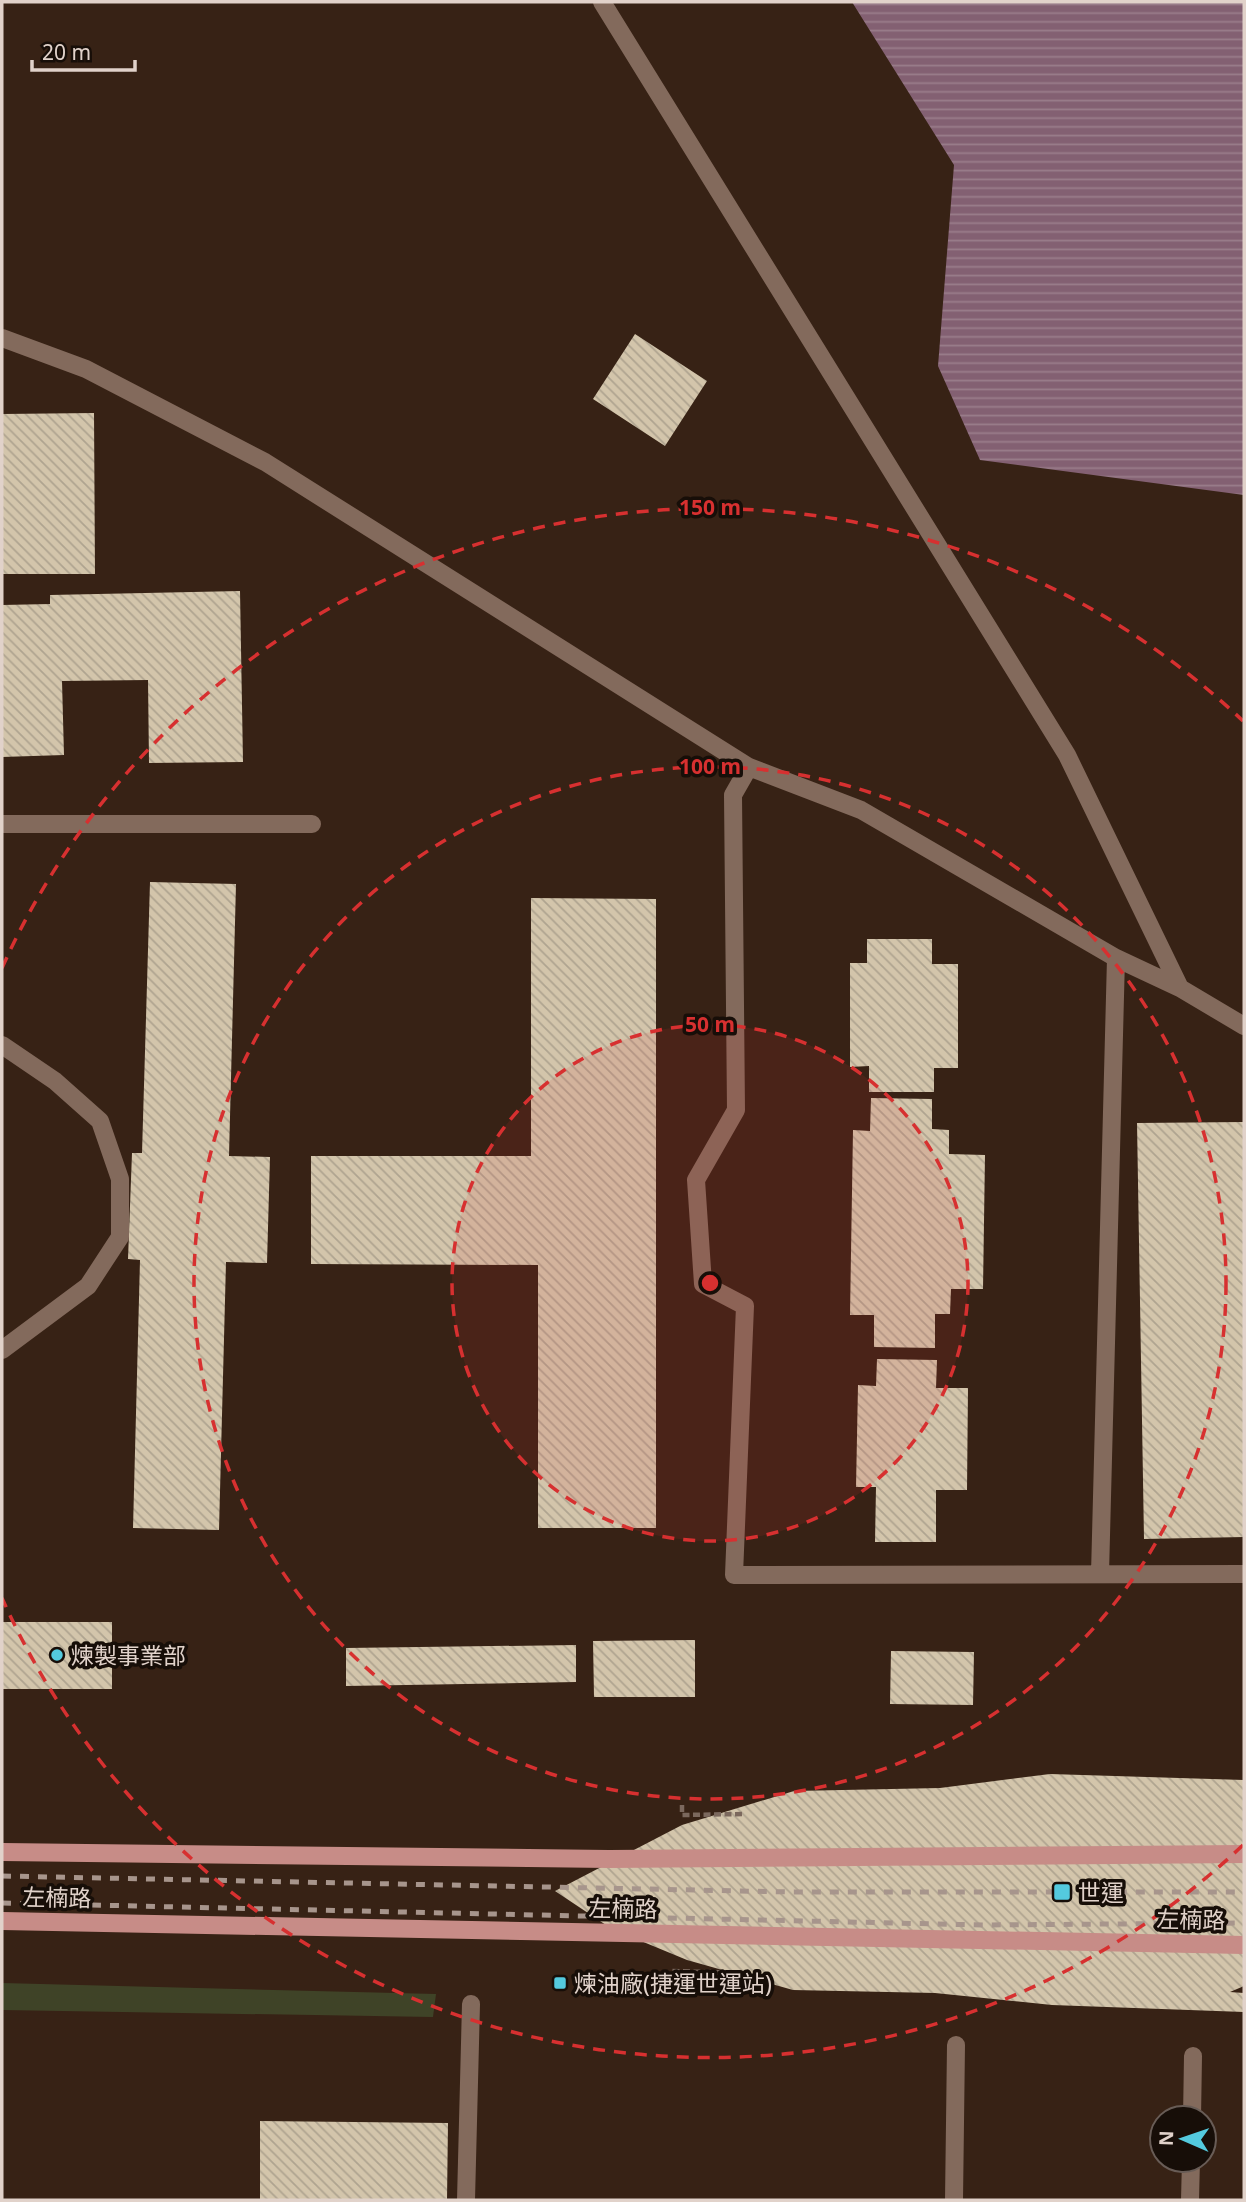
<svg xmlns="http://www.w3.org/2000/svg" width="1246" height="2202" viewBox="0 0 1246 2202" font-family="'Noto Sans','Noto Sans TC',sans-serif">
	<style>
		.grass { fill: #3f4327 }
		.water { fill: url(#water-rules) }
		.building { fill: url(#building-back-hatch) }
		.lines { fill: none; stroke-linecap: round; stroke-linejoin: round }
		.path { stroke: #7b685d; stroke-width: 4.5; stroke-dasharray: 7 3.5; stroke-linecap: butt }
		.minor { stroke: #836a5c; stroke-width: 18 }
		.major { stroke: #c78c87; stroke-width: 18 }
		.rail { stroke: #a7958c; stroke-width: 5; stroke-dasharray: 9 9; stroke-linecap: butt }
		.ring { fill: none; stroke: #d73030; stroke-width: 3.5; stroke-dasharray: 12 9 }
		.poi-dot { fill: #54cade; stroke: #170e08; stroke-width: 2.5 }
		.labels { text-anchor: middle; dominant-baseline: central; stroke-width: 7; stroke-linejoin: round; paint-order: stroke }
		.poi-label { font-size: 23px; fill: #e1d2ca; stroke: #170e08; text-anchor: start }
		.street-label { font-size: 23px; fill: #e1d2ca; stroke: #170e08 }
		.centre { fill: #d73030; stroke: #170e08; stroke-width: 3.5 }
		.ring-label { font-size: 21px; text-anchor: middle; font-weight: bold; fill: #d73030; stroke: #170e08; stroke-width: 7; stroke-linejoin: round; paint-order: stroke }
	</style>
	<defs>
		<pattern id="water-rules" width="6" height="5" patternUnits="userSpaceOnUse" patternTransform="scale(1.75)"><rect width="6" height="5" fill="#836072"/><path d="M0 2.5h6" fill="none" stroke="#9a7d8b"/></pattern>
		<pattern id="building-back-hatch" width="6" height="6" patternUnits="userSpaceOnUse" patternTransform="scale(1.75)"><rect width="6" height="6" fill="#d3c5ab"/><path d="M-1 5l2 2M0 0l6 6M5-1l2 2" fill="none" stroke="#afa490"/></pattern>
	</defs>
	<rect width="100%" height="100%" fill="#372215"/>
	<path class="grass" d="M2,1983L436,1994L433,2017L2,2010Z"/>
	<path class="water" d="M852,2H1244V495L980,460L938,366L954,165Z"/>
	<path class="building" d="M635,334L707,381L665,446L593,399Z
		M94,413L95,574H2V414Z
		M240,591L243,762L149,763L148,680L62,681L64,755L2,757V605L50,604V595Z
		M150,882L236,884L229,1156L270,1157L267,1263L226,1262L219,1530L133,1528L140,1260L128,1259L132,1153H142Z
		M531,898L656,899V1528H538V1265L311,1264V1156H531Z
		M867,939H932V964H958V1068H934V1092H869V1066L850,1067V963H867Z
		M871,1098L932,1099V1129L949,1130V1154L985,1155L983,1289H951L950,1314H935V1348L874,1347V1315H850L853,1130L870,1131Z
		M1244,1122V1537L1144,1539L1137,1123Z
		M877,1359L937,1360L936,1388H968L967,1490H936V1542H875L876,1487H856L858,1385L876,1386Z
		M2,1622H112V1689H2Z
		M695,1640V1697H594L593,1641Z
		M576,1645V1682L346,1686V1648Z
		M891,1651L974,1652L973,1705L890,1704Z
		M1050,1774L1244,1780V1986L1230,1992L1244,1993V2012L1052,2005L935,1993L793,1990L687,1960L612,1929L555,1891L682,1825L794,1791L940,1788Z
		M260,2121L448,2123L447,2200H260Z"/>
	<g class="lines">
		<path class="path" d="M682,1805V1815L744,1814
			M671,1979L670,1971L745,1973"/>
		<path class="minor" d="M602,2L1067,755L1180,988
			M2,338L86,369L265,462L749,767L861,810L1116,958L1180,988L1244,1026
			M749,767L733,795L736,1110L696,1180L703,1284L745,1306L734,1575L1244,1574
			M2,824H312
			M2,1045L55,1081L100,1121L120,1179V1237L88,1286L2,1350
			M1100,1574L1116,958
			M1192,2118L1193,2056
			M466,2200L471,2004
			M954,2200L956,2045
			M1190,2200L1191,2160"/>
		<path class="major" d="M2,1852L609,1859L1244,1854
			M2,1921L1244,1945"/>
		<path class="rail" d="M2,1876L792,1892H1244
			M2,1903L983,1925L1244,1923"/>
	</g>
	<circle cx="710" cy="1283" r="258" fill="#d73030" fill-opacity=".12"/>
	<g class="ring">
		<circle cx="710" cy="1283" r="258"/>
		<circle cx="710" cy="1283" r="516"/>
		<path d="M1243 1845A775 775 0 0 1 2 1598M2 968A775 775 0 0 1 1243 721"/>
	</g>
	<g class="poi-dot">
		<circle cx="57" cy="1655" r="7"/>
		<rect x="1053" y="1883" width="18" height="18" rx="3.5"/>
		<rect x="553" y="1976" width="14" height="14" rx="3.5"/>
	</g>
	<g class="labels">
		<g class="poi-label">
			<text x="71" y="1655">煉製事業部</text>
			<text x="1078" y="1892">世運</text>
			<text x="574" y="1983">煉油廠(捷運世運站)</text>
		</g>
		<g class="street-label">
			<text transform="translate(57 1897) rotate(1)">左楠路</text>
			<text transform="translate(623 1908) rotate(1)">左楠路</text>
			<text transform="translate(1191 1919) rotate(1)">左楠路</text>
		</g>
	</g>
	<circle cx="710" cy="1283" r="10" class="centre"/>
	<g class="ring-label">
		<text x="710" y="515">150 m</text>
		<text x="710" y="774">100 m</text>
		<text x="710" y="1032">50 m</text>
	</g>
	<rect width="1246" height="2202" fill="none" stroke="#e1d2ca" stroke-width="7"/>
	<g transform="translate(1183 2139) rotate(272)"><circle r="33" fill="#170e08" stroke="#685c56" stroke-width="2"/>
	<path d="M0-5L12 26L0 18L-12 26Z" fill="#54cade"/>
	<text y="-10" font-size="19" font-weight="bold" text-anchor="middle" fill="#e1d2ca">N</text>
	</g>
	<path d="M32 60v10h103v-10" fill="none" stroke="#e1d2ca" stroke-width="3.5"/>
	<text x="42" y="60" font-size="21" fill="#e1d2ca" stroke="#170e08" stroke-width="5" paint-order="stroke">20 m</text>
</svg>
